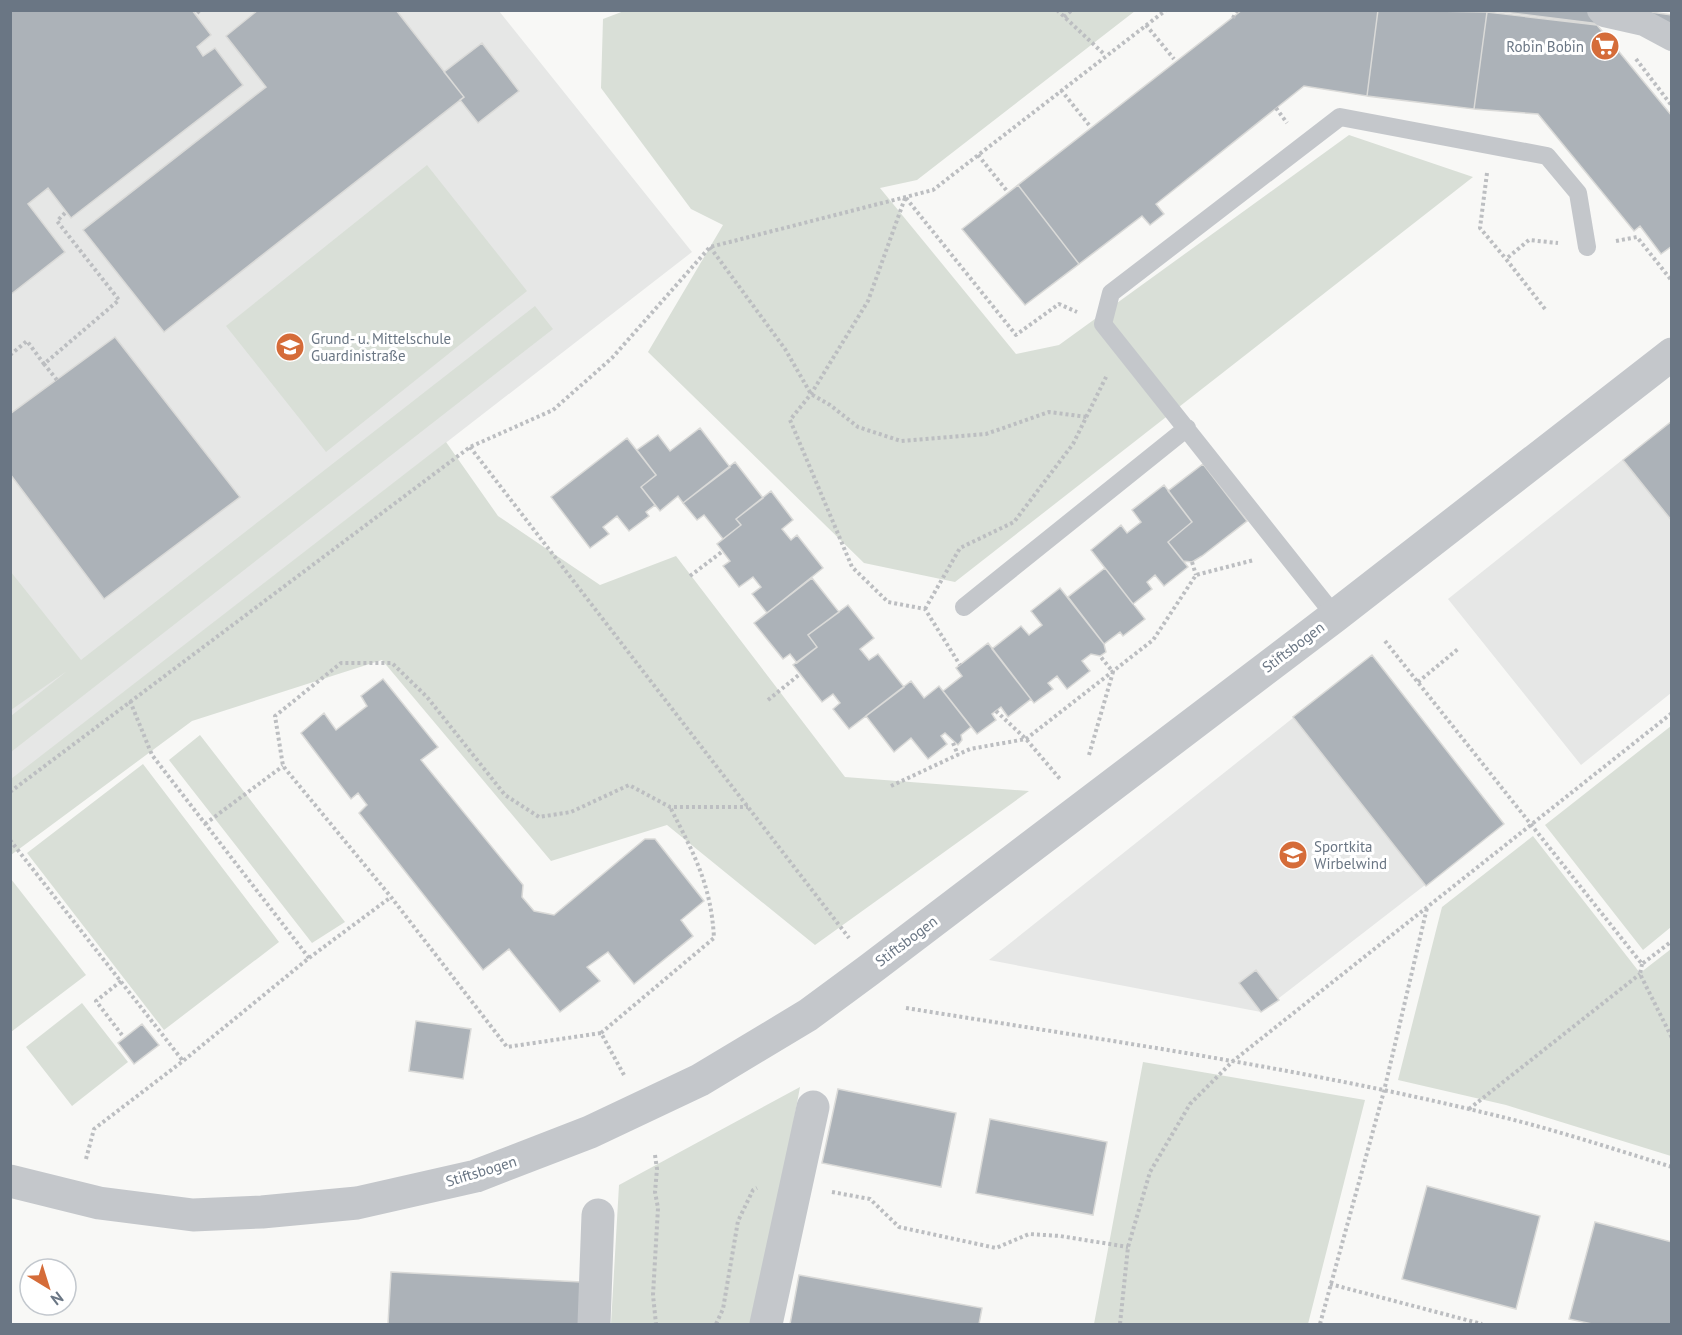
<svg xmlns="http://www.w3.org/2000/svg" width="1682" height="1335" viewBox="0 0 1682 1335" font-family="'PT Sans',sans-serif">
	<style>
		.built { fill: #e6e7e6 }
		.green { fill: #d9dfd7 }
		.building { fill: #acb2b8; stroke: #dadad8; stroke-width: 1.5 }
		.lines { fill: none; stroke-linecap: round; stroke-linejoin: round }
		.path { stroke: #bcbec1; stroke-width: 4; stroke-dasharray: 3 3; stroke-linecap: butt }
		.service { stroke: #c4c7cb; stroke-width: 18 }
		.pedestrian { stroke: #c4c7cb; stroke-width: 26 }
		.minor { stroke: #c4c7cb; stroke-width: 33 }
		.labels { text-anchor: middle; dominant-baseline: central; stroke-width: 6; stroke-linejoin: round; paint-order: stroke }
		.poi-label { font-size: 15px; fill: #6a7684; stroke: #fff; text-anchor: start }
		.street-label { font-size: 15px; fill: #6a7684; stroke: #fff }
	</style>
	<rect width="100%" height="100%" fill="#f8f8f6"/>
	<path class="built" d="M11,11H499L692,252L11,780Z
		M1671,421V693L1581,765L1448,599Z
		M1372,655L1504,824L1261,1012L989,960Z"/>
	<path class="green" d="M624,11H1135L917,180L880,188L1016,354L1059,345L1349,135L1473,177L955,582L864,563L648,352L723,225L691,209L601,88L603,19Z
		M427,165L527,291L326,452L226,326Z
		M535,306L553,329L11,752V716L67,671L11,710V572L81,660Z
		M446,442L498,516L600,585L676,556L845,777L1029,791L815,945L667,825L551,861L382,660L192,721L11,855V779Z
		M1671,726V927L1643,950L1545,825Z
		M200,735L345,922L312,943L169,760Z
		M143,764L279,942L164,1030L27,853Z
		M1533,836L1640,973L1671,949V1156L1506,1105L1398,1080L1442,907Z
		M11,879L86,975L11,1032Z
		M82,1003L128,1062L72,1106L26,1047Z
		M1143,1062L1365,1100L1308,1324H1094Z
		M800,1087L756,1324H611L619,1185Z"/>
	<path class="building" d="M10,10H192L211,35L197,47L203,56L215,48L243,85L71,218L48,188L28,204L65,252L10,295Z
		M258,10H396L464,97L164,332L83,230L266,87L226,36Z
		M1242,10H1378L1367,96L1304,86L1156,204L1164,214L1150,225L1142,216L1079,264L1018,185Z
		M1378,10L1487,12L1474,109L1367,96Z
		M1487,10H1636L1672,15V33Z
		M1487,12L1597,25L1672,116V246L1661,254L1640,226L1634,231L1538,114L1474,109Z
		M482,43L519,91L478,123L460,100L464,97L444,72Z
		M1018,185L1079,264L1025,305L962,229Z
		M115,337L240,497L104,599L10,474V414Z
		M1672,421V521L1623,460Z
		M700,428L730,467L683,503L678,496L660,511L641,487L656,475L637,450L658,435L670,451Z
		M627,438L656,475L641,487L655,505L646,512L649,516L629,531L617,516L603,527L609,534L590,548L551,497Z
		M735,462L763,498L736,519L741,525L723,539L704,515L697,520L683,503Z
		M1203,464L1247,521L1202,556L1192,562L1183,561L1168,542L1192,522L1168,491Z
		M1164,485L1192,522L1168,542L1188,567L1164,586L1155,575L1147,582L1152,589L1133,604L1091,550L1121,525L1127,533L1141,522L1132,510Z
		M771,491L793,520L782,529L791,540L797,535L823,568L767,613L752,594L761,587L753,577L739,587L723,566L730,561L717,544L741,525L736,519Z
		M1105,568L1145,619L1123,636L1120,632L1104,644L1068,597Z
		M812,578L839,612L808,635L817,647L797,663L790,654L783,659L754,623Z
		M1060,588L1104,644L1106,652L1100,656L1091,654L1082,661L1090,671L1067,689L1057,676L1048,683L1053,689L1034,703L992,649L1021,626L1029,635L1042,625L1031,611Z
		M848,605L874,638L860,649L869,660L878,654L904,687L849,729L833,709L840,703L833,694L822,702L793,665L817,647L808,635Z
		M988,643L1031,699L1008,717L1001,707L992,714L996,720L977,734L943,691L962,676L956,668Z
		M1372,655L1504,824L1426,886L1293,717Z
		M383,679L438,747L421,760L523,885L522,897L534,911L554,915L645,839H655L704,901L681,920L693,936L634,984L608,952L587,967L600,981L560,1012L509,949L483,970L359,813L367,805L358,793L351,799L301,733L324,713L336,730L367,706L361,696Z
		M911,681L924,698L939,686L971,727L961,735L962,740L958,745L945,733L941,736L947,744L928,759L911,738L894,752L866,716Z
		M1256,970L1279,1000L1261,1012L1239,983Z
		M416,1021L471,1029L463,1079L409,1071Z
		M142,1024L159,1045L134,1064L118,1043Z
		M838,1089L956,1113L941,1187L822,1163Z
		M990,1119L1107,1142L1093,1215L976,1193Z
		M1427,1186L1540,1216L1516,1309L1402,1279Z
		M1595,1222L1672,1242V1324H1592L1569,1319Z
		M391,1272L581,1282L579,1324H388Z
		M799,1275L982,1308L979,1324H790Z"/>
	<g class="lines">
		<path class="path" d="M1057,10L1105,55
			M197,13L200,10
			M1064,17L1072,10
			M1233,18L1237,10
			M1146,25L1174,59
			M1636,59L1672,106
			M1061,90L1089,125
			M1276,108L1287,123
			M978,155L1007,191
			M1487,173L1480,228L1506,259
			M905,198L868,301L811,394L790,420L852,567L888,602L925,609L960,665
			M906,198L1016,335L1059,304L1077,312
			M1616,241L1637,237L1672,281
			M710,247L785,349L811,394L830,405L858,427L901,441L986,434L1049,412L1087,417
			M1545,309L1506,259L1529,240L1558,243
			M10,355L27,341L44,364
			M57,380L44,364L119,300L57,221L66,212
			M470,447L849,938
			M1192,562L1196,575
			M690,576L723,551
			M925,609L960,548L1014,522L1073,444L1107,375
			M1385,641L1642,964L1672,941
			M1418,682L1458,649
			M768,700L800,674
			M130,701L152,755L309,958
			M996,711L1026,739L1060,779
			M953,743L958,755
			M1089,755L1113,672L1100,656
			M891,786L970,749L1026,739L1153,640L1196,575L1254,560
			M10,792L470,447L553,410L612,358L710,247L933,190L1166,10
			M205,824L283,766
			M10,840L183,1061
			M1642,964L1640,974L1672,1038
			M121,981L96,1001L122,1035
			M906,1008C1104,1040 1303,1068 1498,1116C1556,1130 1614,1149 1672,1167
			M601,1033L714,938C711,884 694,854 670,807
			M624,1075L601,1033L507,1047L391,897L283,766L275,716L341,663H392L427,697L505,795L539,817L571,812L629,785L670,807H748
			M1469,1109L1640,974
			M655,1155L657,1169L655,1192L658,1208L653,1295L656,1324
			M86,1159L94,1129L183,1061L309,958L391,897
			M832,1192L870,1199L899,1227L996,1248L1029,1234L1060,1236L1128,1247
			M1330,1284L1482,1324
			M716,1324L723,1309L738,1221L753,1190L757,1188
			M1120,1324L1128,1247L1150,1172L1190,1104L1233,1061L1672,713
			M1320,1324L1384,1091L1427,908"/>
		<path class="service" d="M964,607L1187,428
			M1335,616L1103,324L1111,293L1340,117L1547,156L1578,193L1587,247"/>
		<path class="pedestrian" d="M1600,10L1604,14L1644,23L1672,38"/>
		<path class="minor" d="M10,1181L99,1203L193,1215L262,1212L357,1203L476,1176L590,1132L700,1080L808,1015L869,970L1335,616L1672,354
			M594,1324L598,1215
			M766,1324L813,1107"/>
	</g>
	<defs>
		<g id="supermarket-disc" transform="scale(1.5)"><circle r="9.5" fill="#d56c39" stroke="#fff"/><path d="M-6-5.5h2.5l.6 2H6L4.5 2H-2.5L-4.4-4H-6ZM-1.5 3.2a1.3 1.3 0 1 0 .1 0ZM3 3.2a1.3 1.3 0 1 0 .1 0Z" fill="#fff"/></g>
		<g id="school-disc" transform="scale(1.5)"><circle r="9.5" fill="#d56c39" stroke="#fff"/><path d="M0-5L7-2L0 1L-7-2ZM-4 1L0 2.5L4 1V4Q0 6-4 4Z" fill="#fff"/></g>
	</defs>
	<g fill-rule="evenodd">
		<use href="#supermarket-disc" x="1605" y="46"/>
		<use href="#school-disc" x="290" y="347"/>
		<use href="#school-disc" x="1293" y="855"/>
	</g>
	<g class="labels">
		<g class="poi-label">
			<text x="1584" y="46" text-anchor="end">Robin Bobin</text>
			<text x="311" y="338">Grund- u. Mittelschule<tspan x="311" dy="17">Guardinistraße</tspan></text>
			<text x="1314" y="846">Sportkita<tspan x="1314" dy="17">Wirbelwind</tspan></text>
		</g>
		<g class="street-label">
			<text transform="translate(1293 647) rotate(-37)">Stiftsbogen</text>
			<text transform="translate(906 941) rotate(-37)">Stiftsbogen</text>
			<text transform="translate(481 1171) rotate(-17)">Stiftsbogen</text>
		</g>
	</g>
	<rect width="1682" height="1335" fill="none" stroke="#6a7684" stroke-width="24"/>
	<g transform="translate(48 1287) rotate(142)"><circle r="28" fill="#ffffff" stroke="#c3c8ce" stroke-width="1.5"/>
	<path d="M0-4.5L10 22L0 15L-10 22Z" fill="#d56c39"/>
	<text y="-9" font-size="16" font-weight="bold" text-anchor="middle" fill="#6a7684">N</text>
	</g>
</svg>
